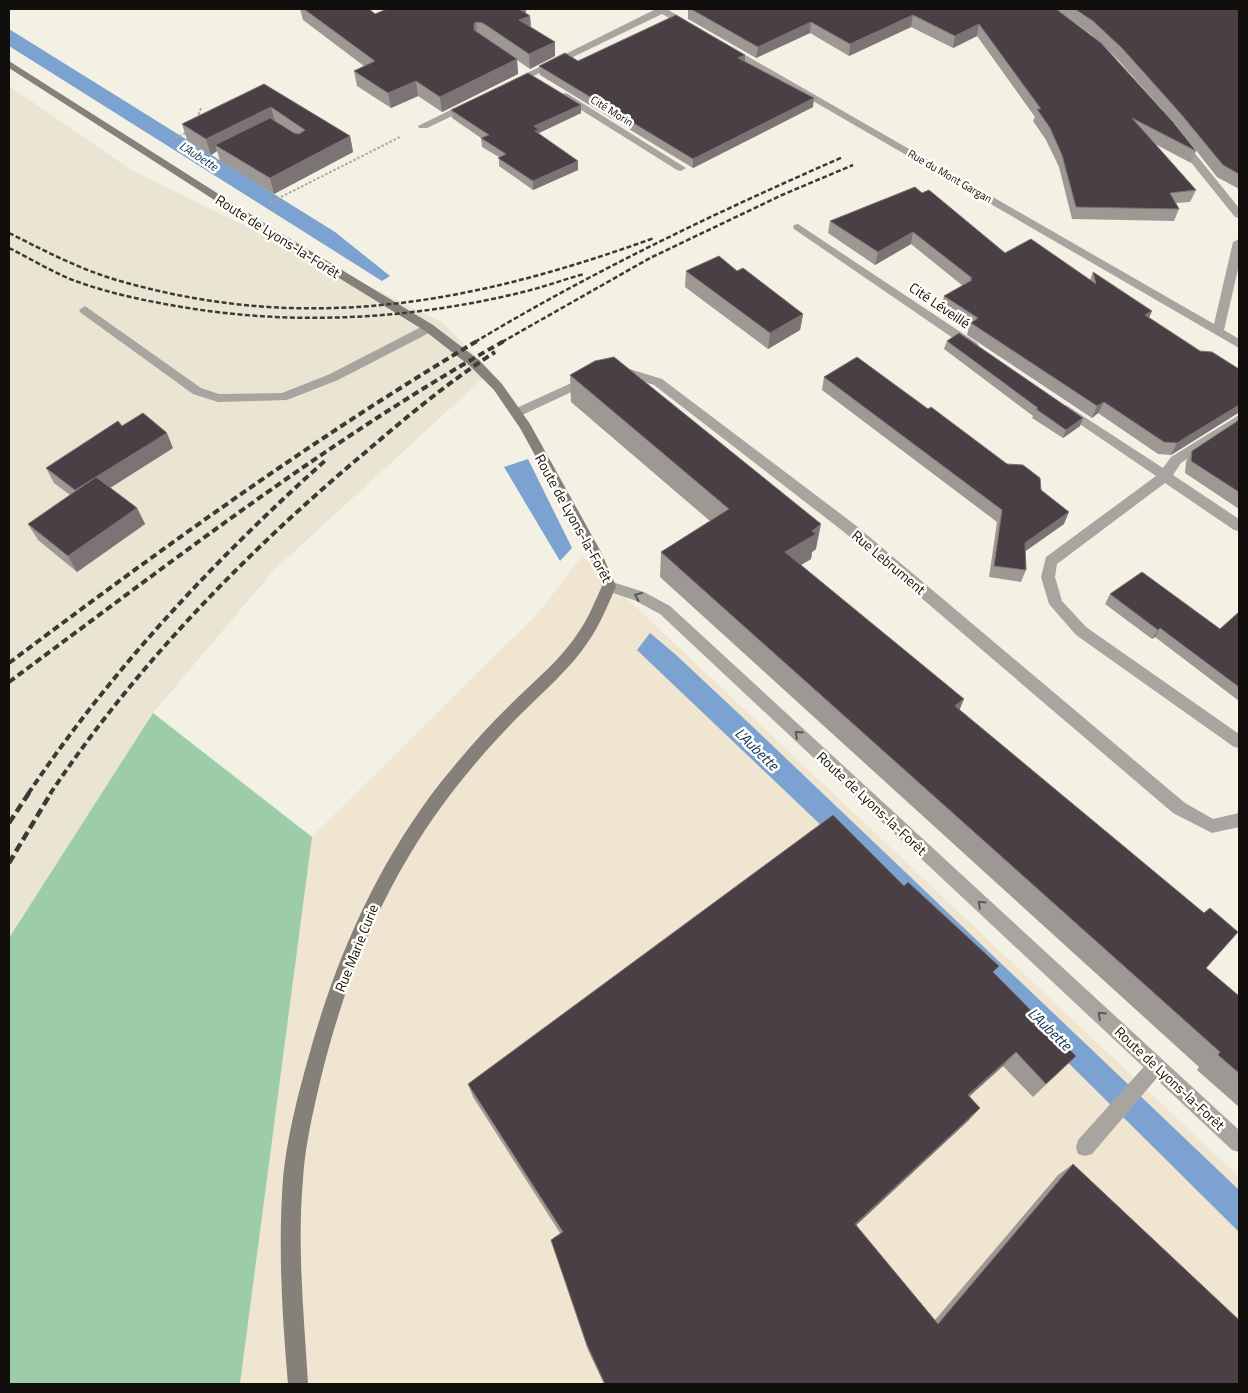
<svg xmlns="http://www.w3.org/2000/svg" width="1248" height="1393" viewBox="0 0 1248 1393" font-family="'Titillium Web',sans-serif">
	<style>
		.commercial { fill: #f0e5d0 }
		.built { fill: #eae5d2 }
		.green { fill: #9dcda8 }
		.water { fill: #7ba2d0 }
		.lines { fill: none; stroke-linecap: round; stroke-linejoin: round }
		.path { stroke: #aba99f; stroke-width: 2; stroke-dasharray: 2.5 2; stroke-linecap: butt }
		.lane { fill: #a8a4a0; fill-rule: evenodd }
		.street { fill: #a8a4a0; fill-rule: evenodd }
		.secondary { fill: #85807a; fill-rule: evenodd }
		.rail-far2 { stroke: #3b3a34; stroke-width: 2.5; stroke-dasharray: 5 2.5; stroke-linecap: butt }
		.rail-far1 { stroke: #3b3a34; stroke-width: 4; stroke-dasharray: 7 4; stroke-linecap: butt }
		.rail { stroke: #3b3a34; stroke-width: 4.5; stroke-dasharray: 9 4.5; stroke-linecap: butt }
		.wall { fill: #9e9894; fill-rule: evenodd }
		.shaded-wall { fill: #7c7474 }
		.building { fill: #493f44; stroke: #7c7474 }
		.oneway { stroke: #5c5a56 }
		.labels { text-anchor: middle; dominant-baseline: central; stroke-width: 5; stroke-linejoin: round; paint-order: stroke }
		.far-street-label { font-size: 11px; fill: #100f0b; stroke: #fffdf8 }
		.far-water-label { font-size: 12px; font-style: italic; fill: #0d3762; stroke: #fffdf8 }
		.street-label { font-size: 14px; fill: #100f0b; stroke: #fffdf8 }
		.water-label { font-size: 15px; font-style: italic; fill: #0d3762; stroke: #fffdf8 }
	</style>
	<rect width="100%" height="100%" fill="#f3f0e4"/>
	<path class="commercial" d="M582,556L1239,1177V1384H240L312,837L539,612Z"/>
	<path class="built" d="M9,86L133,171L442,322L491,371L274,570L153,713L9,938Z"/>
	<path class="green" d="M153,713L312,837L240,1384H9V938Z"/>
	<path class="water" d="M9,29L335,232L390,276L382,281L9,46Z
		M528,459L572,548L560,561L504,467Z
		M650,633L675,654L752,726L1239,1190V1232L1013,1008L637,650Z"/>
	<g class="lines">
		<path class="path" d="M197,119L201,108
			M171,140L188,132
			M206,162L215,157
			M269,203L402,136"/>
		<path class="lane" d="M85,306L201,388L219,394L282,393L330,374L425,325H433L435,328L433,331L338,380L287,400L218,402L193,394L81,313L79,310Z
			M1156,1057L1162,1060L1165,1066L1162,1072L1092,1154L1085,1156L1078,1154L1076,1147L1078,1140L1150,1060Z"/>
		<path class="street" d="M656,9H667L695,26L690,29L687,28L662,14L515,85H509L507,83Z
			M728,45L1214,324L1233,242L1239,239V265L1224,330L1239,339V348L725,50L723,48Z
			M565,93L568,94L686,168L681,171L677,170L562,98V94Z
			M469,101L473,102V106L427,128H419L418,126Z
			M1181,140L1185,141L1239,208V218L1235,217L1177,145L1176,143Z
			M798,224L977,343L979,346L977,349H969L794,229L793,227L794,225Z
			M623,367L662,379L854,524L1185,803L1213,819L1239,813V827L1212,833L1173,813L844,532L654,385L623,375H615L613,372L615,369Z
			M589,375L595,379L593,382L520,416H512L510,413L512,410Z
			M1066,405L1163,468L1171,457L1239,415V425L1181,463L1173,475L1239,519V531L1234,530L1165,483L1057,564L1055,577L1062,601L1086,627L1239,734V748L1234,747L1076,635L1049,604L1041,577L1046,557L1156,476L1062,412L1060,409Z
			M609,581L644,592L670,606L1239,1130V1152L1232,1150L660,614L634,600L604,590L602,586L604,582Z"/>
		<path class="secondary" d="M9,61L269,226L433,325L479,360L502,384L530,424L601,552L616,586C608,605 600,625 588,642C570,669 544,691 521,714C497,738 474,764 453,791C386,878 344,979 319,1086C312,1117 305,1147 303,1179C297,1248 304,1316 308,1384H288C282,1316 278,1246 283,1178C287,1138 297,1098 308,1059C335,959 377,864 441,782C463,755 485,729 510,705C534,681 562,659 580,630C589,617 595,601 602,586L588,552L520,428L494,390L470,366L425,331L261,230L9,68Z"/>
		<path class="rail-far2" d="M9,233C45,251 81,270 120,281C309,335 474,303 654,238
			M9,248C29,258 49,270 70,279C104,292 141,300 176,306C289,326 407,320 519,293C541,288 562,280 584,274
			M475,342C593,271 717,212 843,157
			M502,342L650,258L782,195L853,165"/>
		<path class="rail-far1" d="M9,663C161,549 314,438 477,341
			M9,682C170,563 329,439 504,341
			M28,794C112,669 215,559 327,459
			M50,794C135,667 244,554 361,456C404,419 447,383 495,352"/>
		<path class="rail" d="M9,823L29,793
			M9,863L51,793"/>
	</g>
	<path class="wall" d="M300,9H369L375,14L526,13L530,16L531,28L555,42V56L530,69L517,60L518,74L442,112L418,96L391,108L357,86L354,71L364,66L303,20Z
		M688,9H1239V189L1217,177L1177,126L1118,60L1105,47L1196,151L1191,163L1155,144L1196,190L1190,202L1176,203L1179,209L1174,221L1072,219L1059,167L1046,140L1033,121L1035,117L977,36L953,48L911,27L849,56L810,33L756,58L688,19ZM1063,14L1089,33L1097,40Z
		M578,61L745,62L813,107L693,168L540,75L539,66Z
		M264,84L350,136L353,152L274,194L220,161L217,151L211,155L187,140L182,124Z
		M581,105V113L539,133V134L578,170L533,190L499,166V157L482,147L481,138L452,118L451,110Z
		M922,193L1005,253L1090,280L1093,272L1149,318L1200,351L1239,369V414L1238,413L1171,455L1158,454L1098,413L1092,418L967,335L969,327L941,309L944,296L963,286L911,244L875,265L828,233L830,221Z
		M686,271H737L803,314L800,330L768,349L685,287Z
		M947,341L1080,426L1063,438L1032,418L1033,416L944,349Z
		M570,375L816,549L812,552L811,559L801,565L960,710L1206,968L1239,996V1107L1197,1070L1199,1067L660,577L661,552L710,521L571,402Z
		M824,377L1041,490L1064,524L1025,551L1026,570L1021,582L989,577L997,522L822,390Z
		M1239,420V509L1185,473L1186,462L1192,451Z
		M122,426L173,448L110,488L137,508L145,524L77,572L38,540L28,524L70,495L54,483L46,468Z
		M1110,594L1220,629L1239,612V701L1155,637L1152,639L1105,604Z
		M994,973L1076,1056L1033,1097L1003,1066L970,1096L969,1120L856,1225L935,1320L1058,1175L1073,1164L1239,1384H604L588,1350L551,1240L560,1233L473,1097L468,1084Z"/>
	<path class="shaded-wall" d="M512,9H526V14Z
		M913,15L911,27L849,56L850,44Z
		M530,16L531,30L519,20Z
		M476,22L477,37L475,39L474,24Z
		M811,22L810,33L756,58L758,47Z
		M979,24L977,36L953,48L955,36Z
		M555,42V56L530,69L529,54Z
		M745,55V64L738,58Z
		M517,59L518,74L442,112L440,97Z
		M416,81L418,96L391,108L388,93Z
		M814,98L813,107L693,168V159Z
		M581,105V113L539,133L540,138L536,140L534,126Z
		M271,107L275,122L215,145L217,151L211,155L206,139Z
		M350,136L353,152L274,194L270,178Z
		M578,161V170L533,190V181Z
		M913,232L911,244L875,265L878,252Z
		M1152,311L1147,323L1145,315Z
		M803,314L800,330L768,349L770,333Z
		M1104,402L1098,413L1092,418L1097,406Z
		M1239,405V411L1238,413L1171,455L1177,443Z
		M1083,418L1080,426L1063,438L1066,430Z
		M167,433L173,448L83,505L75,490Z
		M137,508L145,524L77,572L68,556Z
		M1069,512L1064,524L1020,555L1025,543Z
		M821,524L816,549L812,552L811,559L781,577L785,552Z
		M1160,628L1155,637L1152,639L1158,630Z
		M964,699L954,723L955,706Z
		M1016,1052L1003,1066L957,1107L968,1095Z
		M980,1108L969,1120L848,1233L855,1224Z"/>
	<path class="building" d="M304,9H369L375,14L387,9H519L530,16L519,20L555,42L529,54L483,23L476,22L474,24V30L517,59L440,97L416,81L388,93L354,71L375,61Z
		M691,9H1056L1101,43L1173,122L1196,151L1132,118L1196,190L1170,193L1179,209L1076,207L1062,155L1050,128L1037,109H1041L979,24L955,36L913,15L850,44L811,22L758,47Z
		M1075,9H1239V174L1223,165L1181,114L1122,48L1093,21Z
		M676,15L745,55L738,58L814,98L693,159L539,66L565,53L578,61Z
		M528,73L581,105L534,126L539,130L535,131L578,161L533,181L498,158L506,154L481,138L489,135L451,110Z
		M264,84L350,136L270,178L215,145L270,118L294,133L299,134L305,130L271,107L206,139L182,124Z
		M915,187L922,193L929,190L1005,253L1031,239L1096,284L1093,272L1152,311L1145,315L1200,351L1212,352L1239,369V405L1177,443L1164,442L1104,402L1097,406L971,323L978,318L944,296L972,280L970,279L972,278L913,232L878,252L830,221Z
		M719,256L737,271L743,268L803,314L770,333L686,271Z
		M959,333L1083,418L1066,430L1036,409L1038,408L947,341Z
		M614,357L821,524L812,531L816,534L785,552L964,699L955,706L1204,913L1210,908L1238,932L1206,968L1239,996V1073L1218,1055L1220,1052L661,552L729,509L570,375L595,361Z
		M857,357L928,409L931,407L1007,464L1023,465L1040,478L1041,490L1069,512L1025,543L1026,570L994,566L1002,510L824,377Z
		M143,413L167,433L75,490L46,468L118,421L122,426Z
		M1239,420V492L1191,461L1192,451Z
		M96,477L137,508L68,556L28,524Z
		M1142,572L1220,629L1239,612V687L1160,628L1158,630L1110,594Z
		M833,815L904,886L908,882L999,966L993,972L1076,1056L1046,1084L1016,1052L968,1095L980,1108L855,1224L938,1324L1073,1164L1239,1320V1384H605L587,1345L551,1240L563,1232L468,1084Z"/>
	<defs><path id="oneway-chevron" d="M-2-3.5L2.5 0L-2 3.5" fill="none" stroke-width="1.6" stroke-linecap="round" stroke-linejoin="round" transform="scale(1.25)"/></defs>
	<g class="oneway">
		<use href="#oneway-chevron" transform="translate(638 596) rotate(-157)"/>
		<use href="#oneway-chevron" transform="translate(798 734) rotate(-137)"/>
		<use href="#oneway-chevron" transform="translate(981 904) rotate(-137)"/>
		<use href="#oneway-chevron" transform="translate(1101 1015) rotate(-137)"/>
	</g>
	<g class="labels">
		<g class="far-street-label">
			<text transform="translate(612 111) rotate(32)">Cité Morin</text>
			<text transform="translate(950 176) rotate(30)">Rue du Mont Gargan</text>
		</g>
		<g class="far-water-label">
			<text transform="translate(199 156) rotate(33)">L'Aubette</text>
		</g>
		<g class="street-label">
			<text transform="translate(278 236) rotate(32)">Route de Lyons-la-Forêt</text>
			<text transform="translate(940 305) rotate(34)">Cité Léveillé</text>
			<text transform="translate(574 518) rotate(61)">Route de Lyons-la-Forêt</text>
			<text transform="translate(889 562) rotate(40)">Rue Lebrument</text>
			<text transform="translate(872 803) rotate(43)">Route de Lyons-la-Forêt</text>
			<text transform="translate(356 948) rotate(-68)">Rue Marie Curie</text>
			<text transform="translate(1170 1078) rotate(43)">Route de Lyons-la-Forêt</text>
		</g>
		<g class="water-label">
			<text transform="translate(757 749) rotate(44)">L'Aubette</text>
			<text transform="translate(1050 1029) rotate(44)">L'Aubette</text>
		</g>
	</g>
	<rect width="1248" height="1393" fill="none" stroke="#100f0b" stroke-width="20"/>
</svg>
